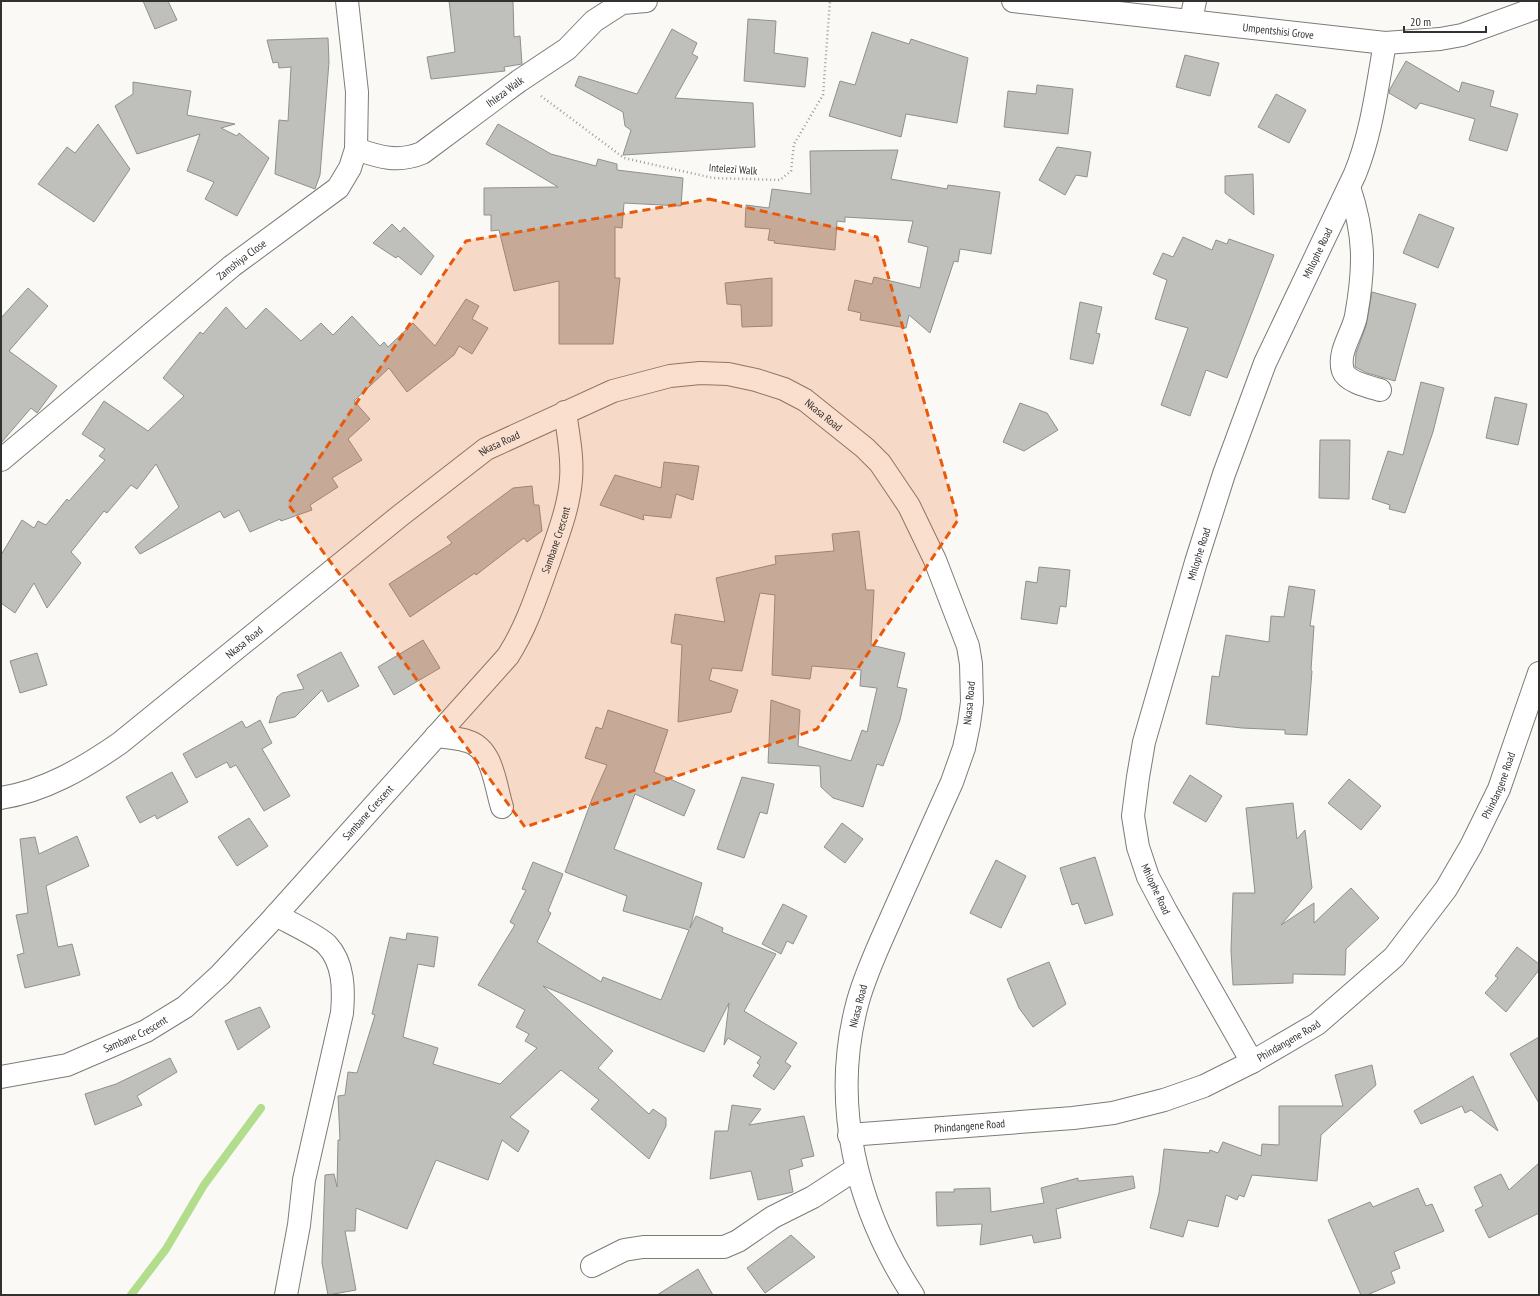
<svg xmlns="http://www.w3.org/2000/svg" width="1540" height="1296" viewBox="0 0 1540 1296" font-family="'PT Sans Narrow',sans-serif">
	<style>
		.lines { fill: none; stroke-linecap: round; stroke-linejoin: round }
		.stream { stroke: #b1dd8d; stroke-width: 8 }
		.building { fill: #bfbfbb; stroke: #90908c }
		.minor-casing { stroke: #7d7b78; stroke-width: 24 }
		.path { stroke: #9f9d9b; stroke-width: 2.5; stroke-dasharray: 1 3; stroke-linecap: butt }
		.minor { stroke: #fff; stroke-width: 22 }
		.marked { fill: #e8590c; fill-opacity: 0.2; stroke: #e8590c; stroke-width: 3; stroke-dasharray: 8 5; stroke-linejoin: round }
		.labels { text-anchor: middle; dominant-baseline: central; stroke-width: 3.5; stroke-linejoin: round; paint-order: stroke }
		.street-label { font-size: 11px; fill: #323130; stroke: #fff }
	</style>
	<rect width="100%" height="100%" fill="#fbf9f5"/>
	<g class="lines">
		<path class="stream" d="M131,1295L166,1249L204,1185L261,1108"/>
	</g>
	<path class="building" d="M143,1H168L177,20L155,29Z
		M449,1H513L514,37L520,36L522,64L504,67L505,71L431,79L427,57L455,52Z
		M748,19L776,21L774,53L808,58L805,87L744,81Z
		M672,29L697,43L692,54L698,57L675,98L753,103L755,147L623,155L631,130L625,126L623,112L575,86L579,76L637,94Z
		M872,32L909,44L911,39L968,58L957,123L906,114L901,137L829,116L840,81L855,85Z
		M328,38L329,62L320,175L315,189L275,174L279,120L288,121L291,67L279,68L278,62L273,63L267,40Z
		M1185,55L1219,63L1210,96L1176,87Z
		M1406,61L1459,92L1462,82L1494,91L1490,106L1518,114L1507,151L1469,140L1475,119L1420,103L1416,109L1389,93L1390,89Z
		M133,82L191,91L187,115L235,124L221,128L237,136L239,133L269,158L237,216L205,199L214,182L187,171L200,134L137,154L115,106L133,94Z
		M1037,85L1073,89L1068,134L1004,127L1008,91L1036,94Z
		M1276,94L1306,110L1289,143L1258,127Z
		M98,124L130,169L94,222L38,184L67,147L75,153Z
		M498,124L551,154L596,166L598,159L617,164V170L683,178L681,206L624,203L622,228L615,227V278H620L613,344H559V281L514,291L499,230L491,231V215H484V188L558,187L486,144Z
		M1057,147L1091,152L1087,177L1076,175L1065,195L1039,180Z
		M898,150L891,179L947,189L948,185L1000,192L991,254L960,249L958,262L954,261L930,333L909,315L906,328L860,320L861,313L848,310L855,280L872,284L874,277L920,288L928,247L908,242L913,221L845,217V222L837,221L835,250L774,243L775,241L768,240L770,229L745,227L746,205L769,208L772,189L811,194L810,151Z
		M1253,174L1254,215L1225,193V176Z
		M1419,214L1454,228L1438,268L1403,253Z
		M392,224L400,232L404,227L434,256L421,275L398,256L396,258L373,243Z
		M1183,237L1212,250L1216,240L1227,244L1229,239L1274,255L1227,378L1206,370L1190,416L1161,405L1188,328L1155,319L1167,280L1153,274L1163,253L1173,257Z
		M772,278V326L742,327L741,305L727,304L725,283Z
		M28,288L48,306L9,351L57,386L37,413L31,408L1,443V318Z
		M1372,292L1416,304L1395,381L1367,373L1355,367L1356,353L1366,326Z
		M466,299L479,306L472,319L488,328L472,354L459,346L454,355L407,392L389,368L354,401L370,419L348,439L362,460L332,478L338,487L310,505L312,510L281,521L280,519L250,532L239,510L224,518L220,511L140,554L135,547L179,507L156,464L137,489L131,485L107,513L104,511L71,552L81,563L47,608L34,583L15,613L1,603V555L22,520L34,528L38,521L46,525L67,499L69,501L105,460L99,456L105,449L82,434L104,401L148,431L184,396L163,378L200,332L203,334L226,307L246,329L266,308L301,341L321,323L333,335L352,316L380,346L384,342L388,347L413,323L435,346Z
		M1080,302L1102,307L1096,333L1100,334L1093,364L1070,359Z
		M1421,382L1444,388L1433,432L1405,513L1389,509L1390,505L1372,499L1388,451L1403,455Z
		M1495,397L1527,404L1518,445L1486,438Z
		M1020,403L1047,413L1058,430L1024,451L1003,442Z
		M1320,440H1350L1349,499L1319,498Z
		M664,462L699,466L693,500L676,494L671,518L643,515L644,520L600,505L615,475L661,488Z
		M532,486L534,505H539L542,531L527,542L524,538L476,575L475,573L410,617L389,584L452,543L447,537L513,488Z
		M859,531L866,590H874L871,645L905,653L897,687L907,689L900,720L883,766L877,764L863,807L833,798L821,787L820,766L768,763L771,700L800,710L798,746L851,761L862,730L867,732L877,688L860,686L861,670L812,666L810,679L772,675L775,595L760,593L742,671L712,668L709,680L738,690L731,712L678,722L682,645L671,643L675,614L725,622L716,578L776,564L775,556L834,551L832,534Z
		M1039,567L1070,570L1066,607L1060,606L1057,624L1021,619L1026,581L1037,583Z
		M1289,586L1315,590L1310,626H1314L1311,670L1312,671L1307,735L1285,734V730L1242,728L1206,724L1212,676L1219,677L1226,635L1269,642L1271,616L1284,617Z
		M423,640L440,668L394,695L378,667Z
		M341,652L359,686L328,702L322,690L295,717L269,723L277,697L282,693L304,689L297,675Z
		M37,653L47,685L20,693L10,661Z
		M608,710L668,730L654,772L695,790L684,816L635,794L614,849L702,883L690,928L696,916L723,928L722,932L776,954L744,1011L797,1043L785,1062L791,1066L774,1090L753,1076L760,1065L757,1063L761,1057L728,1038L724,1045L729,1003L704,1052L543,986L613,1051L598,1068L649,1114L653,1109L666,1118V1126L649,1159L591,1109L599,1100L561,1070L510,1117L529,1131L518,1152L502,1140L488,1180L436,1160L407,1229L356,1208L355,1231H345L356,1290L328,1295L322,1263L325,1175L334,1174L337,1187L338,1140H340L338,1096L345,1095L348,1072L357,1073L375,1015L372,1014L390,937L406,940L407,933L438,937L434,967L418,964L403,1037L438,1048L433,1064L500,1084L537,1048L525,1041L529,1034L516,1027L525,1010L478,985L515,925L510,922L526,890L522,889L533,862L563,874L548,911L551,913L537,942L601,982L603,977L661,1000L689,930L623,911L627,896L565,872L592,799L607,765L585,758L596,727L602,729Z
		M260,720L272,743L262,749L290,796L264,811L236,765L230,768L227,762L196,778L183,754L242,721L246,728Z
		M172,772L188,802L157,819L155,815L140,823L126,797Z
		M1190,775L1222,796L1206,822L1173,803Z
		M742,777L774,784L767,814L760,812L744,858L717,849Z
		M1349,779L1381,806L1361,830L1328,803Z
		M1293,803L1297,839L1305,830L1312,888L1281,925L1314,903V923L1351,888L1379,918L1346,949L1345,975L1293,974V983L1233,985L1231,950L1233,893H1255L1246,808Z
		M249,818L268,846L237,866L218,837Z
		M842,823L863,839L845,863L824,847Z
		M77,836L89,866L46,886L58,947L72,944L80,975L25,988L17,955L24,953L16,915L28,913L20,839L35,837L39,854Z
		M1095,857L1113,915L1085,924L1078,903L1072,905L1060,868Z
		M996,860L1026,876L1001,928L970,913Z
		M783,904L807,916L793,944L787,941L781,954L762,944Z
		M1517,947L1539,964V970L1506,1012L1485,993L1498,978L1495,976Z
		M1049,962L1066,1004L1033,1027L1019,1008L1007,979Z
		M260,1007L270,1027L238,1050L225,1021Z
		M1539,1037V1103L1510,1054Z
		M170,1058L177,1072L137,1096L142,1105L95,1125L85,1094L116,1084Z
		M1372,1065L1376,1085L1321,1135L1317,1181L1252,1175L1244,1197L1239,1195L1237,1200L1226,1195L1218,1227L1188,1220L1183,1237L1150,1228L1159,1193L1164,1149L1209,1153L1210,1150L1218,1153L1223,1142L1261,1156L1262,1144L1279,1145V1106H1343L1335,1075Z
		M1473,1076L1498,1131L1471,1110L1465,1113L1462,1106L1421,1124L1414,1111Z
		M732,1105L761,1109L749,1125L804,1116L814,1156L801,1159L803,1166L789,1170L793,1192L758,1200L751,1171L710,1179L715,1131H728Z
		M1539,1163V1213L1489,1238L1475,1210L1483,1206L1474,1187L1501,1174L1509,1190Z
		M1133,1176L1135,1188L1056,1209L1061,1238L1034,1243L1032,1235L980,1245L982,1224L937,1226L936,1192H954V1189L990,1188L991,1212L1044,1203L1041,1188L1078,1178V1181Z
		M1418,1188L1426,1206L1432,1204L1444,1231L1394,1252L1400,1268L1391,1272L1395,1283L1367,1295H1361L1328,1220L1370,1202L1373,1207Z
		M791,1235L815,1257L765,1293L747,1268Z
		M698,1269L713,1295H657Z"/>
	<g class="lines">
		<g class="minor-casing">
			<g id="minor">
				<path id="s1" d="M1013,1L1385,43L1440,39L1462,35L1539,7"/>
				<path d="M1191,20L1195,1"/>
				<path id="s2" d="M356,149C379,157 398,163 422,153L519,81L567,49L594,21L622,3L646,1"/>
				<path d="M1349,187C1365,235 1365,266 1356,316C1353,333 1337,352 1343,371C1347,382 1370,387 1380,390"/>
				<path id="s3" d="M1,460L232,266L338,188L350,168L356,149L357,92L347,1"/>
				<path d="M436,736C446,737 458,738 467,741C493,748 495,785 502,807"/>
				<path id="s4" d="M1,798C45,791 84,768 120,743L401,515L486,449L613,391L670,376L700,373L728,374L756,380L784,389L805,400L865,448L880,463L909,506L935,560L968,646L971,664L972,702L969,724L964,748L952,782C933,824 914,866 895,909C882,939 867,969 858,1001C830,1103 856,1208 913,1295"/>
				<path d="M276,915C288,922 319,936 327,945C344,963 344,990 342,1013L304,1180L299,1225L286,1295"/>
				<path id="s5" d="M1252,1062L1166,911L1148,877L1138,847L1133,816L1138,777L1144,742L1196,562L1224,474L1265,363L1355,174C1372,132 1377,87 1385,43"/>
				<path id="s6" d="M1,1077L67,1065L146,1031L185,1007L220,975L268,924L508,656C527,626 537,594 549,561C558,535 569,507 571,479C573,456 568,434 565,412"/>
				<path id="s7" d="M849,1135L1073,1118L1113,1113L1164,1100L1204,1086L1252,1062L1317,1024L1394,957L1446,889L1471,846L1499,789L1539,673"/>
				<path d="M592,1266L624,1250L643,1247H724L738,1241L773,1217L813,1197L856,1169"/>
			</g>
		</g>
		<path class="path" d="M541,96L624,158L713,178L780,180L791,171L794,144L823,95L830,1"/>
		<use href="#minor" class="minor"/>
	</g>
	<path class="marked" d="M709,199L877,237L958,520L817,729L525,827L288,504L466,241Z"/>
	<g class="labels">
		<g class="street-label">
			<text stroke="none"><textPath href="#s1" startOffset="267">Umpentshisi Grove</textPath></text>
			<text stroke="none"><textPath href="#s2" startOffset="171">Ihleza Walk</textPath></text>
			<text transform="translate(733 169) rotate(4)">Intelezi Walk</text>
			<text stroke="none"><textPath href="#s5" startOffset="870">Mhlophe Road</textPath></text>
			<text stroke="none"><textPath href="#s3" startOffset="313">Zamshiya Close</textPath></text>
			<text stroke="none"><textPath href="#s4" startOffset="964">Nkasa Road</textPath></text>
			<text stroke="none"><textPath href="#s4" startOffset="616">Nkasa Road</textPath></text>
			<text stroke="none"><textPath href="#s6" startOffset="802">Sambane Crescent</textPath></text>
			<text stroke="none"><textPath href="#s5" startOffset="546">Mhlophe Road</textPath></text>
			<text stroke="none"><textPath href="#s4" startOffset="292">Nkasa Road</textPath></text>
			<text transform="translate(969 703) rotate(-85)">Nkasa Road</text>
			<text stroke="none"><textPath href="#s7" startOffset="793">Phindangene Road</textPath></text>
			<text stroke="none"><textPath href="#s6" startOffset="466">Sambane Crescent</textPath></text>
			<text transform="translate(1156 889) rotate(65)">Mhlophe Road</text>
			<text transform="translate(858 1006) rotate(-76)">Nkasa Road</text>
			<text stroke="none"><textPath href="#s6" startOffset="142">Sambane Crescent</textPath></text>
			<text stroke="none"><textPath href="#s7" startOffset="456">Phindangene Road</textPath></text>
			<text stroke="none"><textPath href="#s7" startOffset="121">Phindangene Road</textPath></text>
		</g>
	</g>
	<rect width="1540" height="1296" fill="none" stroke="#323130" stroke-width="4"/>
	<path d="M1404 26v6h82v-6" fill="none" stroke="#323130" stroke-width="2"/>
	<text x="1410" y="26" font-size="12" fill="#323130" stroke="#ffffff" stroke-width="3" paint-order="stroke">20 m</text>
</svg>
